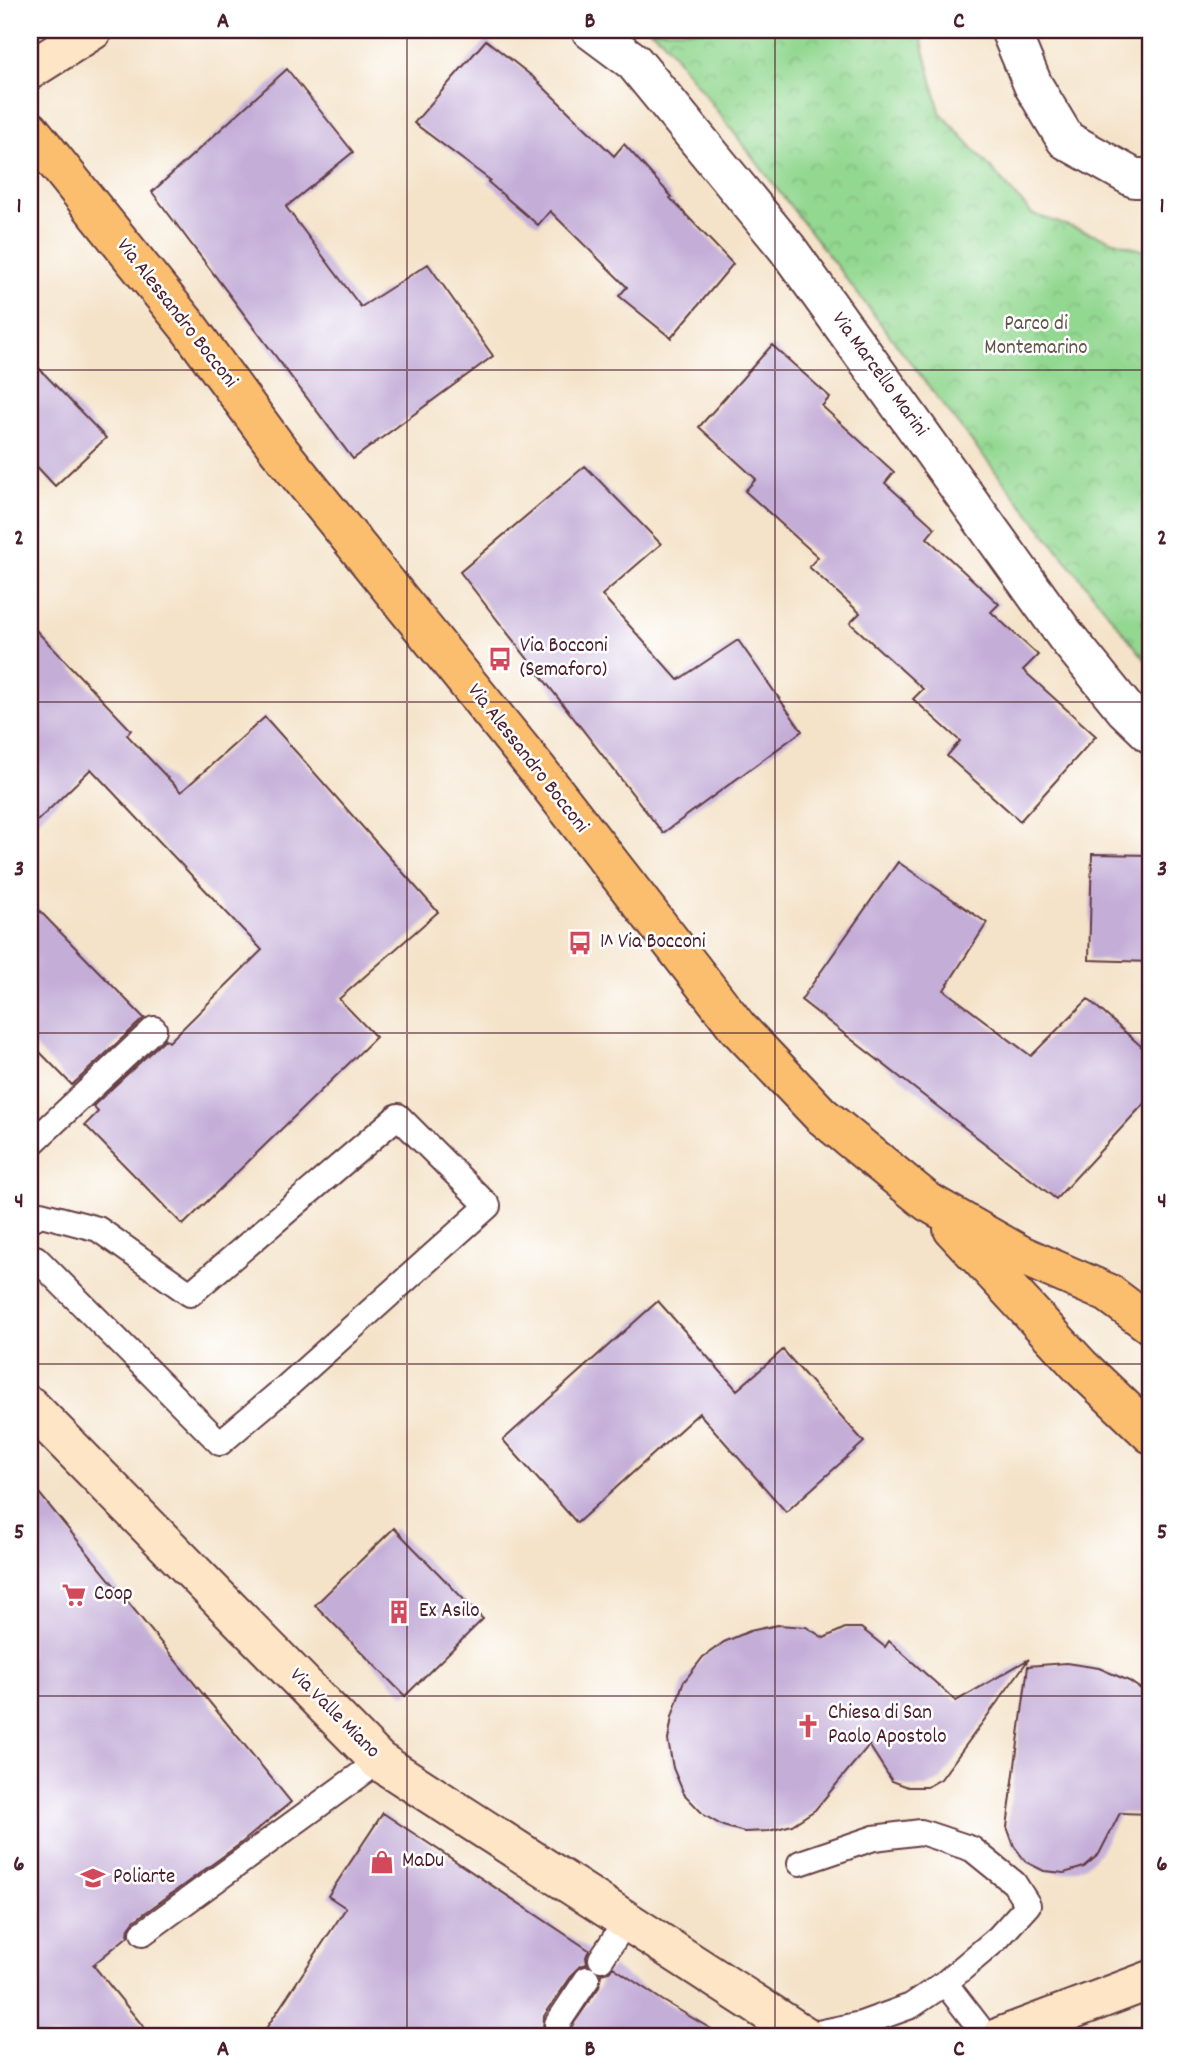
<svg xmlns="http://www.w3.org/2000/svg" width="1181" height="2066" viewBox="0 0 1181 2066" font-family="Dekko,sans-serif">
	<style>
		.park { fill: url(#park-crowns); stroke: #6e7c5e; stroke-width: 2 }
		.building { fill: #c4aed8 }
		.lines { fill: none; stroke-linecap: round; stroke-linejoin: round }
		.lane-casing { stroke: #643c43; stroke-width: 28 }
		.street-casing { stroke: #643c43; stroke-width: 42 }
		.secondary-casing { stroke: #643c43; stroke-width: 42 }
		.primary-casing { stroke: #643c43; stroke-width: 42 }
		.lane { stroke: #fff; stroke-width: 24 }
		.street { stroke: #fff; stroke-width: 38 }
		.secondary { stroke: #fde5c5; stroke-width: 38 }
		.primary { stroke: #fabe6e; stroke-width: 38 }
		.grid { fill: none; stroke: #4a1f2b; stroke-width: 2; stroke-opacity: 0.55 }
		.labels { text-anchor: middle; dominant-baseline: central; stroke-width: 5; stroke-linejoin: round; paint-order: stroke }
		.street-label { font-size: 21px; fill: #4a1f2b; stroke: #fff }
		.park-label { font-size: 21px; fill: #60564a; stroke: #fff }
		.poi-label { font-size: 21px; fill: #4a1f2b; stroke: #fff; text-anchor: start }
		.neatline { fill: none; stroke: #4a1f2b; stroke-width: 2.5 }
		.grid-label { font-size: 23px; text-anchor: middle; font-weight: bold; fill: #4a1f2b }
	</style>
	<defs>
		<pattern id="park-crowns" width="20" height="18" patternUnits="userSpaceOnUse" patternTransform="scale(1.75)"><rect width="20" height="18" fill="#93d891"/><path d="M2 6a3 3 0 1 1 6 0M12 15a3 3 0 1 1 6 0" fill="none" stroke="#80b97d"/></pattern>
	</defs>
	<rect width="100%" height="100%" fill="#fff"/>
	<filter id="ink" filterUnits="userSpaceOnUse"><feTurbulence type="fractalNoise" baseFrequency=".0143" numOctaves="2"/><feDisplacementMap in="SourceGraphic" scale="14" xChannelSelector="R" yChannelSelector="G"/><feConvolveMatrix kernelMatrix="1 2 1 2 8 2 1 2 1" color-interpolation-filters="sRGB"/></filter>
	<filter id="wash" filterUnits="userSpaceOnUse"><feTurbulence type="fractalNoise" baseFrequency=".00686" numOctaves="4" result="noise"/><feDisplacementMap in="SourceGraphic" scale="28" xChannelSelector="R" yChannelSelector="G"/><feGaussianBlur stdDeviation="1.57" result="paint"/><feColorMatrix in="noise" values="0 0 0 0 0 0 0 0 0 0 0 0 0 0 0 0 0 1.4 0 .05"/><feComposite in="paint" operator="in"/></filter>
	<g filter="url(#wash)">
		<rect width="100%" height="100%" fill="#f4e3c9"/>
		<path class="park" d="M650,30H919L940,112L1032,214L1151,253V667L957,423L662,39Z"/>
		<g id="blocks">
			<path class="building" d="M486,40L533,77L614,156L624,144L672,197L670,198L733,264L671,338L619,296L627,287L550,211L538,225L488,182L490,180L414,123Z
				M287,69L353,152L286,207L361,307L428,264L493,356L353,459L152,192Z
				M772,345L830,397L822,406L894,472L885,483L935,528L927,538L999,604L991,612L1038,655L1023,670L1096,736L1020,821L947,756L960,741L913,699L923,689L850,623L860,613L809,567L818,557L745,491L756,479L699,427Z
				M30,359L106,438L55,486L30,459Z
				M585,466L661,544L602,595L678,680L738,640L802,731L663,833L460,572Z
				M30,624L131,730L127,735L181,792L265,717L438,912L339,999L376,1037L183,1225L85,1125L98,1112L93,1106L165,1039L169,1042L262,950L91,769L30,828Z
				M1092,854L1151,855V962L1089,960Z
				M898,862L987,923L944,990L1031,1056L1088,999L1151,1055V1096L1056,1199L801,1000Z
				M30,901L144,1018L72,1085L30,1042Z
				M658,1301L737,1390L783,1350L864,1442L786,1512L699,1413L577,1523L503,1440Z
				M30,1482L291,1802L240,1844L134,1921L129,1928L128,1936L93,1965L151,2036H30Z
				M394,1528L483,1619L405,1696L315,1605Z
				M778,1625L806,1627L824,1638L845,1628H861L885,1647L889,1641L956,1701L1029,1659L941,1779L927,1787H908L892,1781L869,1745L815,1810L792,1825L769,1831L744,1832L723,1826L704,1815L684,1794L673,1768L668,1740L672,1717L683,1683L703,1657L724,1642L750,1631Z
				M1066,1663L1099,1668L1129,1681L1151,1696V1814L1120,1813L1099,1854L1084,1867L1064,1873L1044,1871L1026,1862L1014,1846L1007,1827L1028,1666Z
				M383,1813L589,1950L586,1957L587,1964L580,1966L575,1971L544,2016L543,2030L549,2036H261L346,1908L328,1896Z
				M613,1967L662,2000L723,2036H565L599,1987L601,1974L608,1972Z"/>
		</g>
	</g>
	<g filter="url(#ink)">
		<use href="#blocks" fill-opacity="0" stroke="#643c43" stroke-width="2"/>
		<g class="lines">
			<g class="lane-casing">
				<path id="lane" d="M30,1145L154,1029
					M30,1220L41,1214L98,1229L190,1294L398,1116L488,1206L285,1388L220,1443L36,1258L30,1257
					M800,1863L874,1838L921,1832L972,1849L1014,1883L1028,1905L998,1938L945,1983L986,2036
					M143,1933L379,1761
					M601,1959L627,1920
					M557,2024L587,1979
					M804,2036L861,2024L911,2006L945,1983"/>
			</g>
			<g class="street-casing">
				<path id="street" d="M591,30L634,62L787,248L1065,635L1125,709L1151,734
					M1010,30L1033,85L1066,140L1134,178H1151"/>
			</g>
			<g class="secondary-casing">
				<path id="secondary" d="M30,70L93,30
					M30,1406L379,1761L805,2036
					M1002,2036L1151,1980"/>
			</g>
			<g class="primary-casing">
				<path id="primary" d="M30,130L187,325L278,449L537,769L738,1028L821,1115L928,1202L1021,1255L1108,1293L1151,1325
					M953,1229L1081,1367L1151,1434"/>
			</g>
			<use href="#lane" class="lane"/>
			<use href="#street" class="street"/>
			<use href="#secondary" class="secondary"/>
			<use href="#primary" class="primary"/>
		</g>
	</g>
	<path class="grid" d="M407,30V2036M775,30V2036M30,370H1151M30,702H1151M30,1033H1151M30,1364H1151M30,1696H1151"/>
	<defs>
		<g id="bus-bare" transform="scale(1.89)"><path d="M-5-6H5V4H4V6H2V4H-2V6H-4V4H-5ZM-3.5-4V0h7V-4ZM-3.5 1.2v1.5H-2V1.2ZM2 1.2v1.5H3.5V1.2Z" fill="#d1495b" stroke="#fff" stroke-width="2.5" paint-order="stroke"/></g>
		<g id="supermarket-bare" transform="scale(1.89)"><path d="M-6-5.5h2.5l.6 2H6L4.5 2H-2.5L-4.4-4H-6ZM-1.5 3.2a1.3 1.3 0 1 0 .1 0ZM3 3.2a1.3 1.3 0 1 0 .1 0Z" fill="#d1495b" stroke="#fff" stroke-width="2.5" paint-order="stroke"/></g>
		<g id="building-bare" transform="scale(1.89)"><path d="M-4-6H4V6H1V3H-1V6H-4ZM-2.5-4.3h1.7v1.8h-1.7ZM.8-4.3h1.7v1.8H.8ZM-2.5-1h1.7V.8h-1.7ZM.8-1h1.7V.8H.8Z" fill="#d1495b" stroke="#fff" stroke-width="2.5" paint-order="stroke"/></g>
		<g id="church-bare" transform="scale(1.89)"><path d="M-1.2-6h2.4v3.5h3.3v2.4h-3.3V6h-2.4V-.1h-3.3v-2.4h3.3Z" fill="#d1495b" stroke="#fff" stroke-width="2.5" paint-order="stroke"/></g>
		<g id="shop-bare" transform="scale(1.89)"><path d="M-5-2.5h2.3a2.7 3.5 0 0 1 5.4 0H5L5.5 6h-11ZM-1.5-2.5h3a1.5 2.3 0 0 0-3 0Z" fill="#d1495b" stroke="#fff" stroke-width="2.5" paint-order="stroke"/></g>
		<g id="university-bare" transform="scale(1.89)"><path d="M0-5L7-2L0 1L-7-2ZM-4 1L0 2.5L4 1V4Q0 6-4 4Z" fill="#d1495b" stroke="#fff" stroke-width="2.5" paint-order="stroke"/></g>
	</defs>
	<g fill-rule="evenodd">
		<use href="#bus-bare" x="500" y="659"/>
		<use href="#bus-bare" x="580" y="943"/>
		<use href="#supermarket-bare" x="74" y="1595"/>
		<use href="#building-bare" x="399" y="1612"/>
		<use href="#church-bare" x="808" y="1726"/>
		<use href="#shop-bare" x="382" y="1862"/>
		<use href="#university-bare" x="93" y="1878"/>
	</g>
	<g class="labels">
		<g class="street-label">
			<text transform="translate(176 314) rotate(52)">Via Alessandro Bocconi</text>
			<text transform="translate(879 375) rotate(54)">Via Marcello Marini</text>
			<text transform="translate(527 759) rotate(52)">Via Alessandro Bocconi</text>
			<text transform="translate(334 1714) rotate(45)">Via Valle Miano</text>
		</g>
		<g class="park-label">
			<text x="1036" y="325">Parco di<tspan x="1036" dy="24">Montemarino</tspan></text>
		</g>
		<g class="poi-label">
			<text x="520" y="647">Via Bocconi<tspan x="520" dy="24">(Semaforo)</tspan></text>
			<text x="600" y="943">1^ Via Bocconi</text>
			<text x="94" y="1595">Coop</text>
			<text x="419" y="1612">Ex Asilo</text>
			<text x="828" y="1714">Chiesa di San<tspan x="828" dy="24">Paolo Apostolo</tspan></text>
			<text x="402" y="1862">MaDu</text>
			<text x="113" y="1878">Poliarte</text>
		</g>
	</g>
	<rect width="1181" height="2066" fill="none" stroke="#fff" stroke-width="77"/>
	<rect x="38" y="38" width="1104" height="1990" class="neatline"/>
	<g class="grid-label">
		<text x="223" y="27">A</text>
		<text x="590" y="27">B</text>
		<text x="959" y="27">C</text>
		<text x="19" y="212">1</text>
		<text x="1162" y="212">1</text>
		<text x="19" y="544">2</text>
		<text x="1162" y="544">2</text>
		<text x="19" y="875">3</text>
		<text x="1162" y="875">3</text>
		<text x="19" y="1207">4</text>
		<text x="1162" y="1207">4</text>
		<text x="19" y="1538">5</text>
		<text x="1162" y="1538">5</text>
		<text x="19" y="1870">6</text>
		<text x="1162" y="1870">6</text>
		<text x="223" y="2055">A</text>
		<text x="590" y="2055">B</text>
		<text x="959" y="2055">C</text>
	</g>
</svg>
